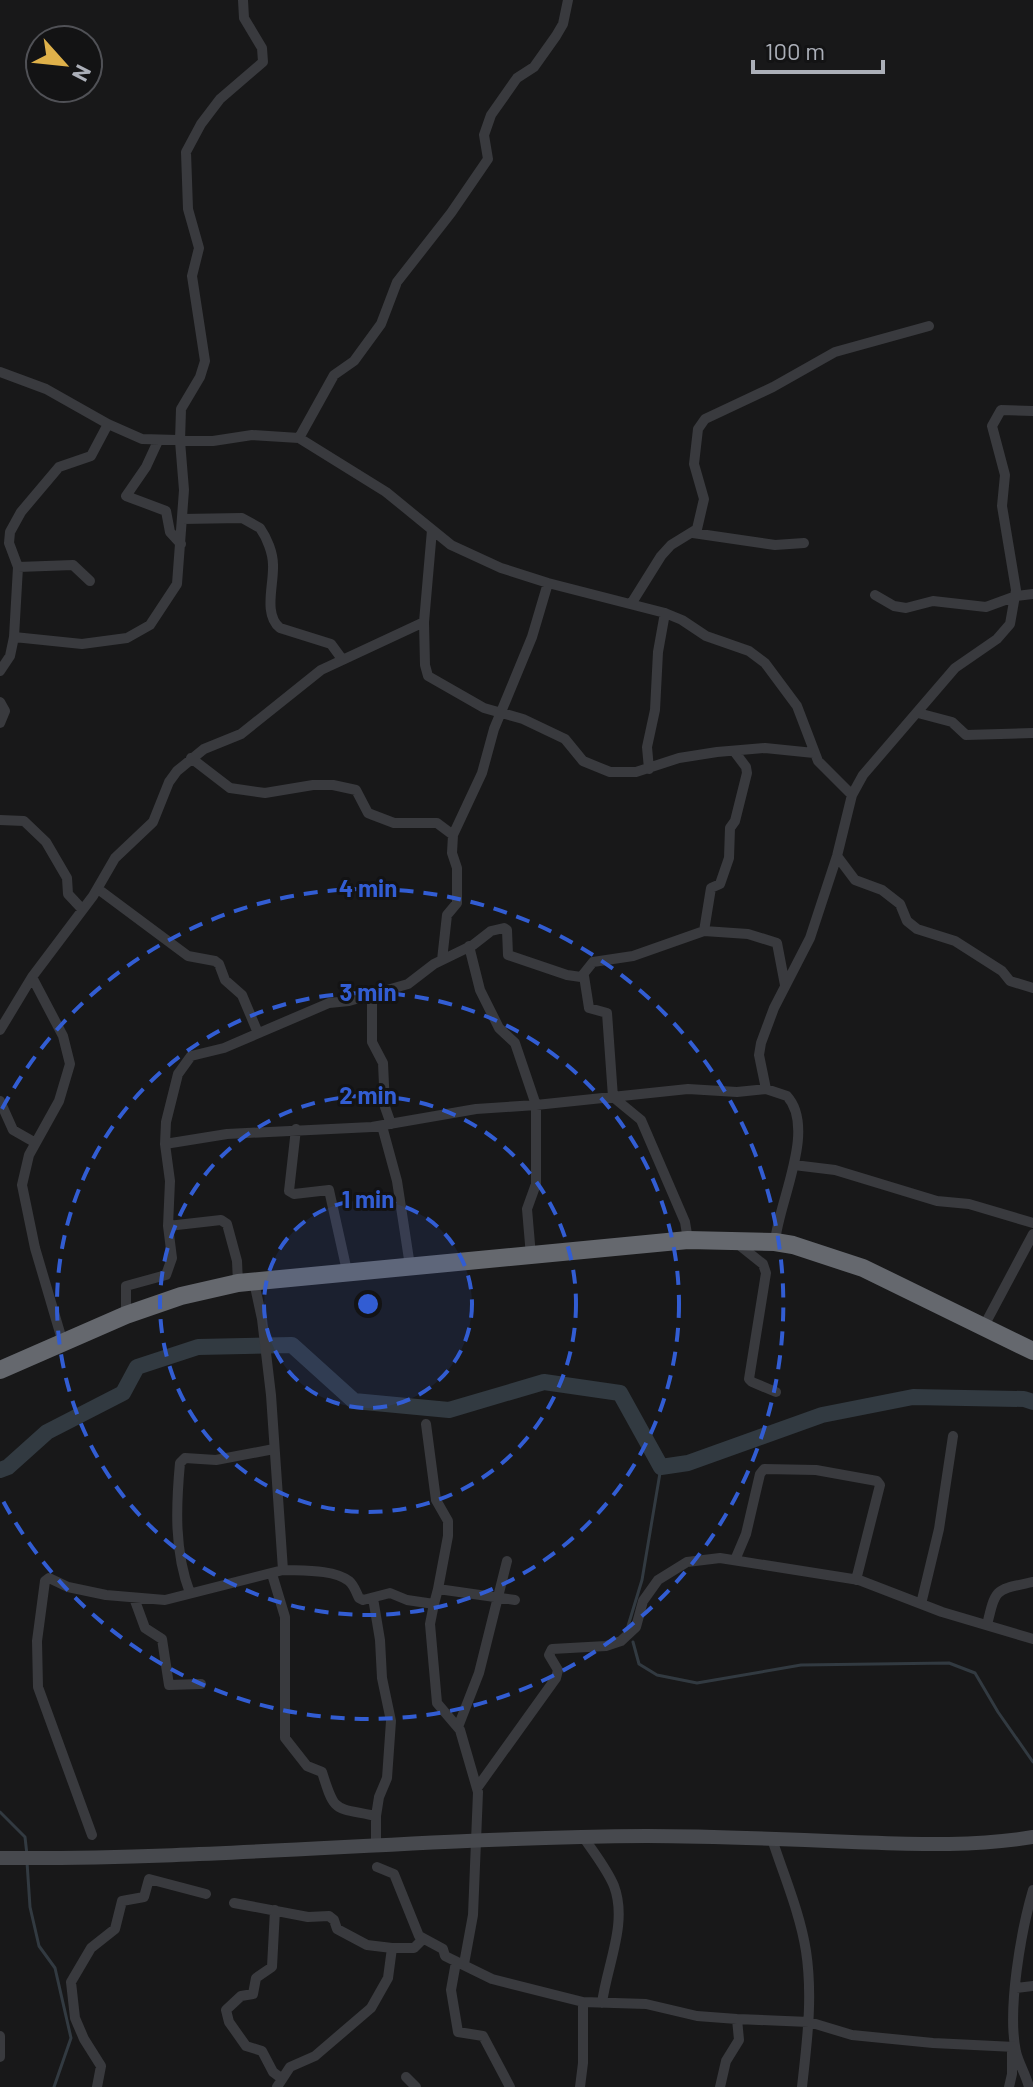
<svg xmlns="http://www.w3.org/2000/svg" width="1033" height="2087" viewBox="0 0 1033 2087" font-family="Barlow,sans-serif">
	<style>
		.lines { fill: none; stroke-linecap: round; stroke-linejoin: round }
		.stream { stroke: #323a41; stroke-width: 3 }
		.river { stroke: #323a41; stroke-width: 16 }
		.street { stroke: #393a3e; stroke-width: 10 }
		.secondary { stroke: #47494e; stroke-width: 14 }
		.highway { stroke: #65686e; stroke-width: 18 }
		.ring { fill: none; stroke: #325dd3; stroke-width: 4; stroke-dasharray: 14 10 }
		.centre { fill: #325dd3; stroke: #131314; stroke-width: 4 }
		.ring-label { font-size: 24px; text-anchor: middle; font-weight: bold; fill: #325dd3; stroke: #131314; stroke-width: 6; stroke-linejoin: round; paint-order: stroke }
	</style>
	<rect width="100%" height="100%" fill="#181819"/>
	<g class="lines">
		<path class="stream" d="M628,1626L642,1580L661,1467
			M633,1642L639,1664L657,1675L697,1683L801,1665L949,1663L975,1673L998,1712L1033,1762
			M0,1812L25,1837L27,1855
			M27,1862L30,1907L39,1946L55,1968L71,2038L54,2087"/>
		<path class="river" d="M0,1470L8,1467L47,1432L123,1393L137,1367L198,1347L292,1345L354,1401L449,1410L544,1382L620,1393L661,1467L688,1463L822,1415L913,1397L1024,1399L1033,1402"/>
		<path class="street" d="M0,372L46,389L108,424L142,439L213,441L252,435L299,438L386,492L451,545L501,568L548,583L665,613L682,620L706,636L749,651L765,663L797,706L818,761L852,795
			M299,438L334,375L354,361L381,324L397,282L451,213L488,159L484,135L491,115L517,78L534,67L556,36L563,24L568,0
			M158,441L146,467L126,496L166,511L170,532L181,544
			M182,519L242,518L260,528C267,538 273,553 273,565C274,585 263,614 280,628L331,644L342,659
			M693,533L775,545L804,543
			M18,567L73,565L90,581
			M875,595L894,606L906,608L933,601L986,607L1016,596L1033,594
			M631,604L661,556L671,545L697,529L704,499L694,464L698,429L705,419L773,387L835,352L929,326
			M424,622L425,665L428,676L484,708L523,719L565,739L583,761L610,772H636L679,758L717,752L765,748L814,753
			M14,637L82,644L127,638L150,625L177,584L184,490L180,441L181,409L200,377L205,361L192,276L199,248L188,209L186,152L201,124L220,99L263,62L262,48L244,18L243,0
			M0,671L10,656L14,637L18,567L9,543L10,532L21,512L59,467L91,456L108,424
			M0,702L5,711L0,723
			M918,713L952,722L966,735L1033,733
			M191,758L230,788L265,793L313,785H333L356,790L368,813L373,815L394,823H437L453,835
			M649,769L647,747L655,710L658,652L665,613
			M0,820L24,821L46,842L67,878L68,894L82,909
			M837,856L855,880L882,890L900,904L907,921L917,929L955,941L1002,971L1010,981L1033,988
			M98,889L188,956L215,961L219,964L225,980L242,995L258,1033
			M704,931L711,888L720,884L729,858L730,828L735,821L747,773L746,767L734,751
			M469,946L480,990L499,1028L515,1043L536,1105V1184L527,1209L531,1256
			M442,960L447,915L457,903V868L452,853L453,835L482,773L494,729L532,637L548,583
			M584,976L589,1008L607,1013L613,1097L641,1120L685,1222L688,1240
			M372,995V1042L383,1063L385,1107L391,1124
			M0,1030L32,977
			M0,1101L13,1130L34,1142
			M382,1126L397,1181L410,1266
			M296,1129L289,1191L294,1194L329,1190L347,1271
			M165,1144L227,1134L372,1127L476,1109L536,1105L688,1089L737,1092L766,1089
			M794,1165L835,1170L937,1201L969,1204L1033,1223
			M168,1226L221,1220L227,1224L237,1261L238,1283
			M775,1242C778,1203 817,1129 787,1096L766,1089L759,1055L761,1043L774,1008L810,938L837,856L852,795L863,775L955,668L997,639L1010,624L1016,590L1002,506L1005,475L992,426L1001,410L1033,411
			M738,1244L763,1264L766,1273L749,1379L752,1382L776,1392
			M254,1282L262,1319L271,1395L283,1570C302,1571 333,1569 349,1581C354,1585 356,1592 359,1598L363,1600L390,1593L407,1600L434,1604L438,1589L515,1600
			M126,1315V1286L166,1275L172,1258L168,1226L170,1181L165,1144L166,1122L178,1074L191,1056L224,1048L329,1003L349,1001L408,984L434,964L473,945L491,931L504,928L507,930L508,955L567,975L581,977L593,962L633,956L704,931L748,934L777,943L785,985
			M984,1326L1033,1234
			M63,1343L35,1248L22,1185L29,1155L59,1101L70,1064L63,1036L32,977L93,896L115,858L153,822L169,782L177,771L204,749L241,734L321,670L424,622L432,530
			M426,1424L436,1500L448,1521V1536L438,1589
			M735,1560L746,1534L760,1474L764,1469L816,1470L877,1481L880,1485L856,1580
			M272,1574L285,1617V1738L307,1766L322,1772C335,1814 334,1807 376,1816
			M190,1593C174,1551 176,1506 180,1463L185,1458L216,1460L274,1449
			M134,1598L145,1628L162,1639L169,1685L201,1684
			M373,1598L380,1640L382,1678L391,1721L387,1778L379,1797L376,1816V1847
			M434,1604L430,1624L437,1703L460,1730L478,1792L473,1915L464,1964
			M921,1604L939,1529L953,1436
			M987,1625C996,1587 995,1590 1033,1582
			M458,1727L479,1673L507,1561
			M477,1788L556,1678L558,1670L549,1655L552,1649L606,1646L621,1641L636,1627L643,1601L658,1580L687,1562L720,1558L859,1580L942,1612L1033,1639
			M92,1835L38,1687L37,1641L45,1581L49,1578L68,1587L106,1595L165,1600L283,1570
			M584,1838C594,1853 607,1869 614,1886C628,1923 607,1965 602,2003
			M772,1839C784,1876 800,1913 806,1951C813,1997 807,2042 802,2087
			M377,1867L394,1874L419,1936L443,1949L445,1956L492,1979L583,2002L646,2004L697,2016L737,2019L809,2022L852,2035L933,2043L1015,2047
			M234,1903L308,1917L329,1916L334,1920L337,1929L367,1945L392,1948
			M275,1910L272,1967L256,1978L253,1994L241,1996L226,2010L229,2022L246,2046L262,2051L273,2072L281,2078
			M456,1962L451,1990L458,2032L483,2036L510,2087
			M1016,1988L1033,1986
			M0,2036V2057
			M406,2077L416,2087
			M97,2087L101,2066L84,2039L75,2018L71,1982L91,1948L115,1929L122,1901L144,1897L149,1879L206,1894
			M277,2087L290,2067L315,2056L371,2008L388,1978L392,1948H414L423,1939
			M580,2087L583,2063V2002
			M720,2087L726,2061L739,2040L737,2019
			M1009,2087L1012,2074V2049
			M1029,2087C1026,2075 1019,2064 1016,2052C1007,2010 1021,1931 1033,1890"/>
		<path class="secondary" d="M0,1858C216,1860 431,1837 647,1836C715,1836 784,1839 852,1842C913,1844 972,1847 1033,1837"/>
		<path class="highway" d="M0,1370L126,1315L181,1296L238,1283L688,1240L775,1242L793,1245L863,1268L1033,1351"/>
	</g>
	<circle cx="368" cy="1304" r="104" fill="#325dd3" fill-opacity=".12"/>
	<g class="ring">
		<circle cx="368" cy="1304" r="104"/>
		<circle cx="368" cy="1304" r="208"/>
		<circle cx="368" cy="1304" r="311"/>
		<path d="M2 1109A415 415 0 1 1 2 1499"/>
	</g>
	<circle cx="368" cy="1304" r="12" class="centre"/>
	<g class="ring-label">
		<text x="368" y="897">4 min</text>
		<text x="368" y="1001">3 min</text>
		<text x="368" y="1104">2 min</text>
		<text x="368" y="1208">1 min</text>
	</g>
	<g transform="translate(64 64) rotate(117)"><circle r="38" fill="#131314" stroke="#505156" stroke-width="2"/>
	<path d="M0-6L14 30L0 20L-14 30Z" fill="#dfb14a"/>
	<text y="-12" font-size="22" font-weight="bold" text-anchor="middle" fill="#abafb8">N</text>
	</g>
	<path d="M753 60v12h130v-12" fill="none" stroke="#abafb8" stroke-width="4"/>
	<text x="765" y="60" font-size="24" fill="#abafb8" stroke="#131314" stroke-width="6" paint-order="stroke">100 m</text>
</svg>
